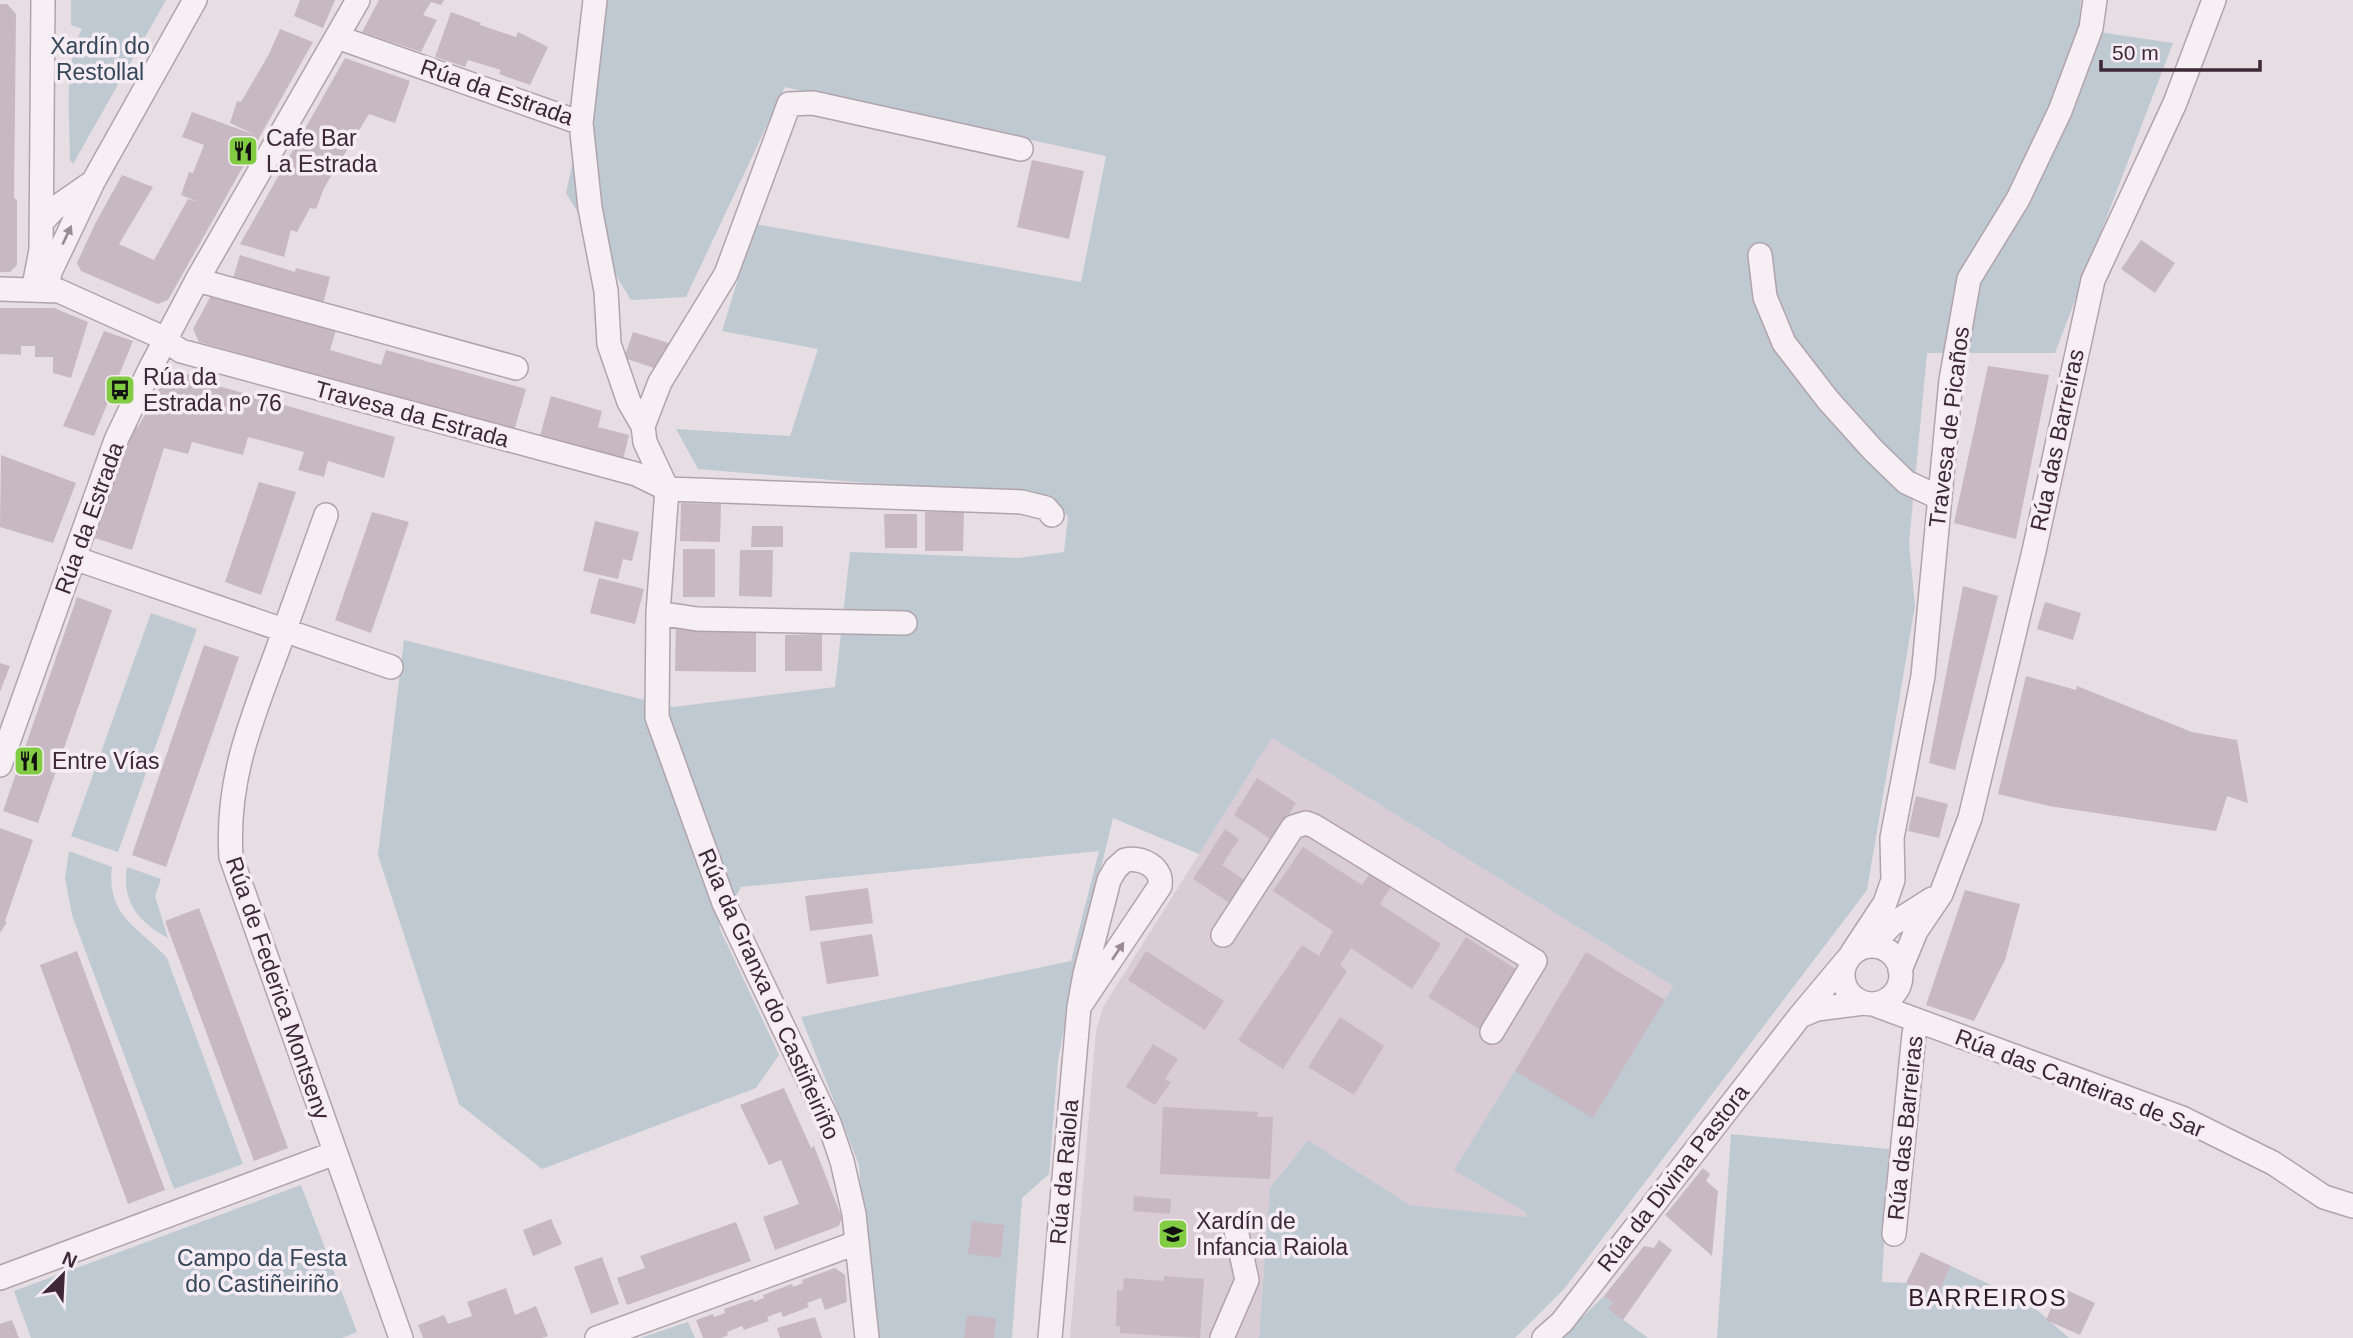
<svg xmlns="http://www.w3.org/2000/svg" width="2353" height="1338" viewBox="0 0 2353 1338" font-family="Helvetica,sans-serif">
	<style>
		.built { fill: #d9ccd4 }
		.green { fill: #bfc9d1 }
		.building { fill: #c7b8c2 }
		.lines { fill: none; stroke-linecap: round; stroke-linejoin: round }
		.minor-casing { stroke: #b1a3ac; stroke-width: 26 }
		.minor { stroke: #f6f0f4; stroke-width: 23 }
		.oneway { fill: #9a8c95 }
		.labels { text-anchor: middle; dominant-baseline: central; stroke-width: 7; stroke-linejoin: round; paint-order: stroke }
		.park-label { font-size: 23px; fill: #354759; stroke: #f5edf3 }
		.street-label { font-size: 23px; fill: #3e2736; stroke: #f5edf3 }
		.poi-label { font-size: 23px; fill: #3e2736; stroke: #f5edf3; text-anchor: start }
		.neighbourhood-label { font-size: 24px; letter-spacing: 2px; fill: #2e1927; stroke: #f5edf3 }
	</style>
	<rect width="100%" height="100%" fill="#e7dee4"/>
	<path class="built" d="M1272,738L1673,986L1594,1118L1587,1115L1526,1217L1410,1205L1308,1140L1270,1188L1259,1338H1070L1096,1031L1103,1007Z"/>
	<path class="green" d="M71,0H166L73,164L70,160C70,120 63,64 82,29L71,25Z
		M608,0H2081L2079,29L2173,43L2055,353H1927L1909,543L1915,606L1867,890L1564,1289L1515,1338H1259L1270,1188L1308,1140L1410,1205L1526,1217L1527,1213L1454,1170L1515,1071L1594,1117L1673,986L1272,738L1199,854L1113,818L1071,993L1058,1060L1049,1174L1022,1198L1012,1338H872L859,1165L801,1017L1071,961L1099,851L741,887L719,927L779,1055L756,1088L542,1169L459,1104L378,855L404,640L673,707L835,687L850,552L1018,558L1064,552L1068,517L1052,498L698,469L676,429L790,436L818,349L722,331L755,224L1081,282L1106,156L785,87L686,297L631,300L566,193Z
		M151,613L197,629L118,852L71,836Z
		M69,851L112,867C106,917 139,927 167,958L243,1164L174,1189L72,915L65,878Z
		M127,867L161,879L155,896L168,938C139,923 121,901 127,867Z
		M1731,1134L1889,1149L1882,1282L1906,1283L1936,1297L1951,1266L2029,1303L2069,1338H1717Z
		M301,1185L357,1332L342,1338H31L14,1291Z
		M1604,1296L1613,1303L1609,1309L1648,1338H1561Z
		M688,1322L695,1338H640Z"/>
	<path class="building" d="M300,0H335L323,28L294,16Z
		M379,0H444L441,5L431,2L423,15L437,20L421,52L362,32Z
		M0,4H7L16,14L14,198L17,200V265L10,272H0Z
		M451,12L481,23L480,25L516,37L518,32L548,47L530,85L499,74L501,70L468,60L465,67L435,57Z
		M280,29L313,42L168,300L158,304L81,271L77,263L95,224L122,175L153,187L119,244L154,260L188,199L199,202L181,195L189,172L193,173L204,145L182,137L192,112L255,135L230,123L237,101L241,102L269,54Z
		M345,58L410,81L395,123L369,114L324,188L316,209L310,208L297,232L291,230L284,257L240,244Z
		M1032,160L1084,171L1069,239L1017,227Z
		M2141,240L2175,263L2155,293L2121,269Z
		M240,255L295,272L296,268L330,277L322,308L232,282Z
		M214,290L337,327L330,350L381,365L386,350L526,389L514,431L199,342L193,329Z
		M0,308H54L88,322L71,378L53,373V357H35V346H21V355L0,354Z
		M104,331L133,341L94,436L63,426Z
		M633,332L672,344L663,371L624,358Z
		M1988,366L2049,375L2016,539L1954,523Z
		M167,368L207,380L208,383L395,437L384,478L328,461L324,477L298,470L304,452L248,437L243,455L192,442L188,454L164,448L132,550L95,538L133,426L138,427L161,385L158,384Z
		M551,396L602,411L598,427L629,435L622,464L539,439Z
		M1,455L76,483L53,543L0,527Z
		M259,482L296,492L261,595L225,582Z
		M681,503L721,504L720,542L680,541Z
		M372,512L409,522L371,633L335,620Z
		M925,512H964L963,551H925Z
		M884,514H917V548H885Z
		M595,521L639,532L632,561L623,559L618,579L583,571Z
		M752,526H783V547H751Z
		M683,549H715V597H683Z
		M740,550H773L772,597L739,596Z
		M599,578L644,589L635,624L590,613Z
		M1963,586L1998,596L1955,770L1929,763Z
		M77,597L112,610L38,823L3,811Z
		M2045,602L2081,613L2073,640L2037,629Z
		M676,624L756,625V672L675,671Z
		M822,634V671H785V635Z
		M204,645L239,657L166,867L132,855Z
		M0,663L10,666L0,692Z
		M2026,676L2076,690L2077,686L2192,732L2237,740L2248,803L2227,796L2216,831L2049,806L1998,794Z
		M1257,778L1296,803L1272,840L1234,815Z
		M1916,796L1948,804L1939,838L1908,831Z
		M0,828L33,840L5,921L7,922L0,933Z
		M1225,829L1239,839L1222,865L1246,881L1231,904L1193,879Z
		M1303,847L1362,885L1375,866L1396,879L1380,904L1441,944L1412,989L1351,948L1340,965L1347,971L1283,1069L1238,1040L1302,945L1319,956L1333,931L1273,891Z
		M868,888L873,923L810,931L805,896Z
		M1965,890L2020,904L2005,960L1974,1021L1926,1005Z
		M199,908L288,1148L254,1161L165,921Z
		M872,934L879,976L827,984L820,942Z
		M1466,937L1517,970L1479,1029L1428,997Z
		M77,951L165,1190L128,1204L40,965Z
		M1146,951L1224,1001L1205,1030L1128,980Z
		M1586,952L1665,1000L1593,1118L1515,1071Z
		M1340,1017L1384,1046L1354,1095L1308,1067Z
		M1153,1044L1178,1059L1165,1079L1171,1082L1155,1105L1126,1087Z
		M784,1088L811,1148L814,1146L842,1218L839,1226L775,1250L763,1217L799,1204L781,1160L769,1165L740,1105Z
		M1163,1107L1258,1112L1257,1117H1273L1270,1179L1160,1174Z
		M1703,1168L1710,1174L1706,1181L1718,1191L1712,1256L1665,1215Z
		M1134,1196L1171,1199L1170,1214L1133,1211Z
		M551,1219L562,1244L533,1256L523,1230Z
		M972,1221L1004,1225L1001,1258L968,1254Z
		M736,1222L751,1261L627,1305L617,1278L645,1268L640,1256Z
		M1659,1240L1672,1250L1623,1320L1608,1309L1613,1303L1604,1296L1644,1246L1654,1248Z
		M1921,1252L1951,1266L1936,1297L1906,1283Z
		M602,1257L619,1304L591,1314L574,1267Z
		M835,1268L845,1275L847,1302L825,1310L821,1298L807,1303L809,1307L783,1317L781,1312L767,1317L769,1321L744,1330L742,1326L727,1332L728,1335L721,1338H703L696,1320L713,1314L714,1317L725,1313L724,1309L753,1299L754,1302L764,1298L763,1295L792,1284L793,1287L803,1283L802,1280Z
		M1164,1276L1204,1279L1200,1338L1120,1333V1326H1116L1117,1290L1123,1291L1124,1278L1164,1281Z
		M2060,1287L2095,1303L2080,1335L2046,1320Z
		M506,1288L515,1315L536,1306L548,1336L542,1338H423L418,1325L444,1315L448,1324L472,1316L467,1302Z
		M967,1315L996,1318L994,1338H964Z
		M815,1317L822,1338H780L777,1328Z
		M12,1320L19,1338H0V1324Z"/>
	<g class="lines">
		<g class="minor-casing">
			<path id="minor" d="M595,0L581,123L590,208L606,291L609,344L629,402L643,426L645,442L667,489L658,613L657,717L724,903L829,1123L842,1161L854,1214L867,1338
				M337,37L581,123
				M41,223L54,209L90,184
				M1760,255L1765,297L1784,343L1828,400L1873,450L1906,482L1940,498
				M197,280L516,368
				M34,286L41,250L43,0
				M0,289L59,291L157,335L181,351L636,474L667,489L1022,502L1046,508L1052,515
				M47,290L50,272L93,182L195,0
				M643,426L660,382L726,274L789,104L813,103L1021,149
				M326,515C310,560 294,605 277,651C251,721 226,780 231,857L401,1338
				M74,558L391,667
				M658,613L697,619L905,623
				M0,765L116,440L150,369L197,280L358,0
				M1223,935L1293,827L1306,823L1314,826L1535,961L1492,1032
				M1872,946L1891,925L1932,899
				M1843 975a29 29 0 1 1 58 0a29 29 0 1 1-58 0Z
				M1852,953L1885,903L1893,880L1892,838L1923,676L1951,380L1969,279L2018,199L2060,111L2091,28L2095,0
				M1900,970L1916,931L1941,894L1970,818L2034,551L2093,280L2175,103L2214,0
				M1873,1004L2182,1118L2273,1163L2324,1197L2353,1206
				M1800,1016L1817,1009L1864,1003
				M1894,1234L1914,1034L1917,1022
				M0,1278L335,1153
				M597,1338L856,1243
				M1050,1338L1079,1007L1085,974L1109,880L1116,868L1125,860C1142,857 1163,867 1160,886L1079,1007
				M1222,1338L1247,1280L1236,1230
				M1544,1338L1562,1322L1800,1016L1846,961"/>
		</g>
		<use href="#minor" class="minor"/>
	</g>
	<defs><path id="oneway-solid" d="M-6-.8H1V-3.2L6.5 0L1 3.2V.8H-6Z" transform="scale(1.75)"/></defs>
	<g class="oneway">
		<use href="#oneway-solid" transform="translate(67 235) rotate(-65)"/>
		<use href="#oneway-solid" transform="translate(1118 951) rotate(-56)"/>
	</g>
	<defs>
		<g id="restaurant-square" transform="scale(1.575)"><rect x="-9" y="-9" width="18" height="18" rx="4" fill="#81cc43" stroke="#f5edf3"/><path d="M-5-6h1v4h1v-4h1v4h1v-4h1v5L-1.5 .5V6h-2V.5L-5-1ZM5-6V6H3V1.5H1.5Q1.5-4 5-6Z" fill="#111"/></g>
		<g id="bus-square" transform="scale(1.575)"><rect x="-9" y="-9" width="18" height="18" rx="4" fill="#81cc43" stroke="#f5edf3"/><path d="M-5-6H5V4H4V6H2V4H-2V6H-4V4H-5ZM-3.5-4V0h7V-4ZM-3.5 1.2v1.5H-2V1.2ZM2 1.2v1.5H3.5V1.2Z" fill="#111"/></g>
		<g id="school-square" transform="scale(1.575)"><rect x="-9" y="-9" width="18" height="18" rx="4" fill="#81cc43" stroke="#f5edf3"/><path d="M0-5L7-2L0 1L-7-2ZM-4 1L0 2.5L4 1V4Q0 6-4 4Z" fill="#111"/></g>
	</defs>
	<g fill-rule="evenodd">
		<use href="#restaurant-square" x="243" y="151"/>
		<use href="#bus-square" x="120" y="390"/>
		<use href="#restaurant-square" x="29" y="761"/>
		<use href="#school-square" x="1173" y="1234"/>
	</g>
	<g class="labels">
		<g class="park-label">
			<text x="100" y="46">Xardín do<tspan x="100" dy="26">Restollal</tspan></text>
			<text x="262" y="1258">Campo da Festa<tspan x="262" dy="26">do Castiñeiriño</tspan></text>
		</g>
		<g class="street-label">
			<text transform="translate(497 92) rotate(19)">Rúa da Estrada</text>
			<text transform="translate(412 414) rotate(15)">Travesa da Estrada</text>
			<text transform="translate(1949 427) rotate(-83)">Travesa de Picaños</text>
			<text transform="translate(2057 440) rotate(-78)">Rúa das Barreiras</text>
			<text transform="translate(89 518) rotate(-70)">Rúa da Estrada</text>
			<text transform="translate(278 988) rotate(71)">Rúa de Federica Montseny</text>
			<text transform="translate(769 994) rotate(66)">Rúa da Granxa do Castiñeiriño</text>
			<text transform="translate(2080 1083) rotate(21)">Rúa das Canteiras de Sar</text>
			<text transform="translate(1905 1128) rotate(-84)">Rúa das Barreiras</text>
			<text transform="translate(1064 1172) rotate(-85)">Rúa da Raiola</text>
			<text transform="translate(1673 1178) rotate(-52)">Rúa da Divina Pastora</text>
		</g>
		<g class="poi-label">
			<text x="266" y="138">Cafe Bar<tspan x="266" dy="26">La Estrada</tspan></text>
			<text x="143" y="377">Rúa da<tspan x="143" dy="26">Estrada nº 76</tspan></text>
			<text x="52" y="761">Entre Vías</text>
			<text x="1196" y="1221">Xardín de<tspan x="1196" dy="26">Infancia Raiola</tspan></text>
		</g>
		<g class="neighbourhood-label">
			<text x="1988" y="1297">BARREIROS</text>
		</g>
	</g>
	<g transform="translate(63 1275) rotate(24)" stroke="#f5edf3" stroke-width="5" paint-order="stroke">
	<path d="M0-5L12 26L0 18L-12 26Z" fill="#3e2736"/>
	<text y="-10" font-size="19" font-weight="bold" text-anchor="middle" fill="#3e2736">N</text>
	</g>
	<path d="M2101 60v10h159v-10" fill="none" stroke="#3e2736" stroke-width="3.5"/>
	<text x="2112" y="60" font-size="21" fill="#3e2736" stroke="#f5edf3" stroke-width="5" paint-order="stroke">50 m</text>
</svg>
